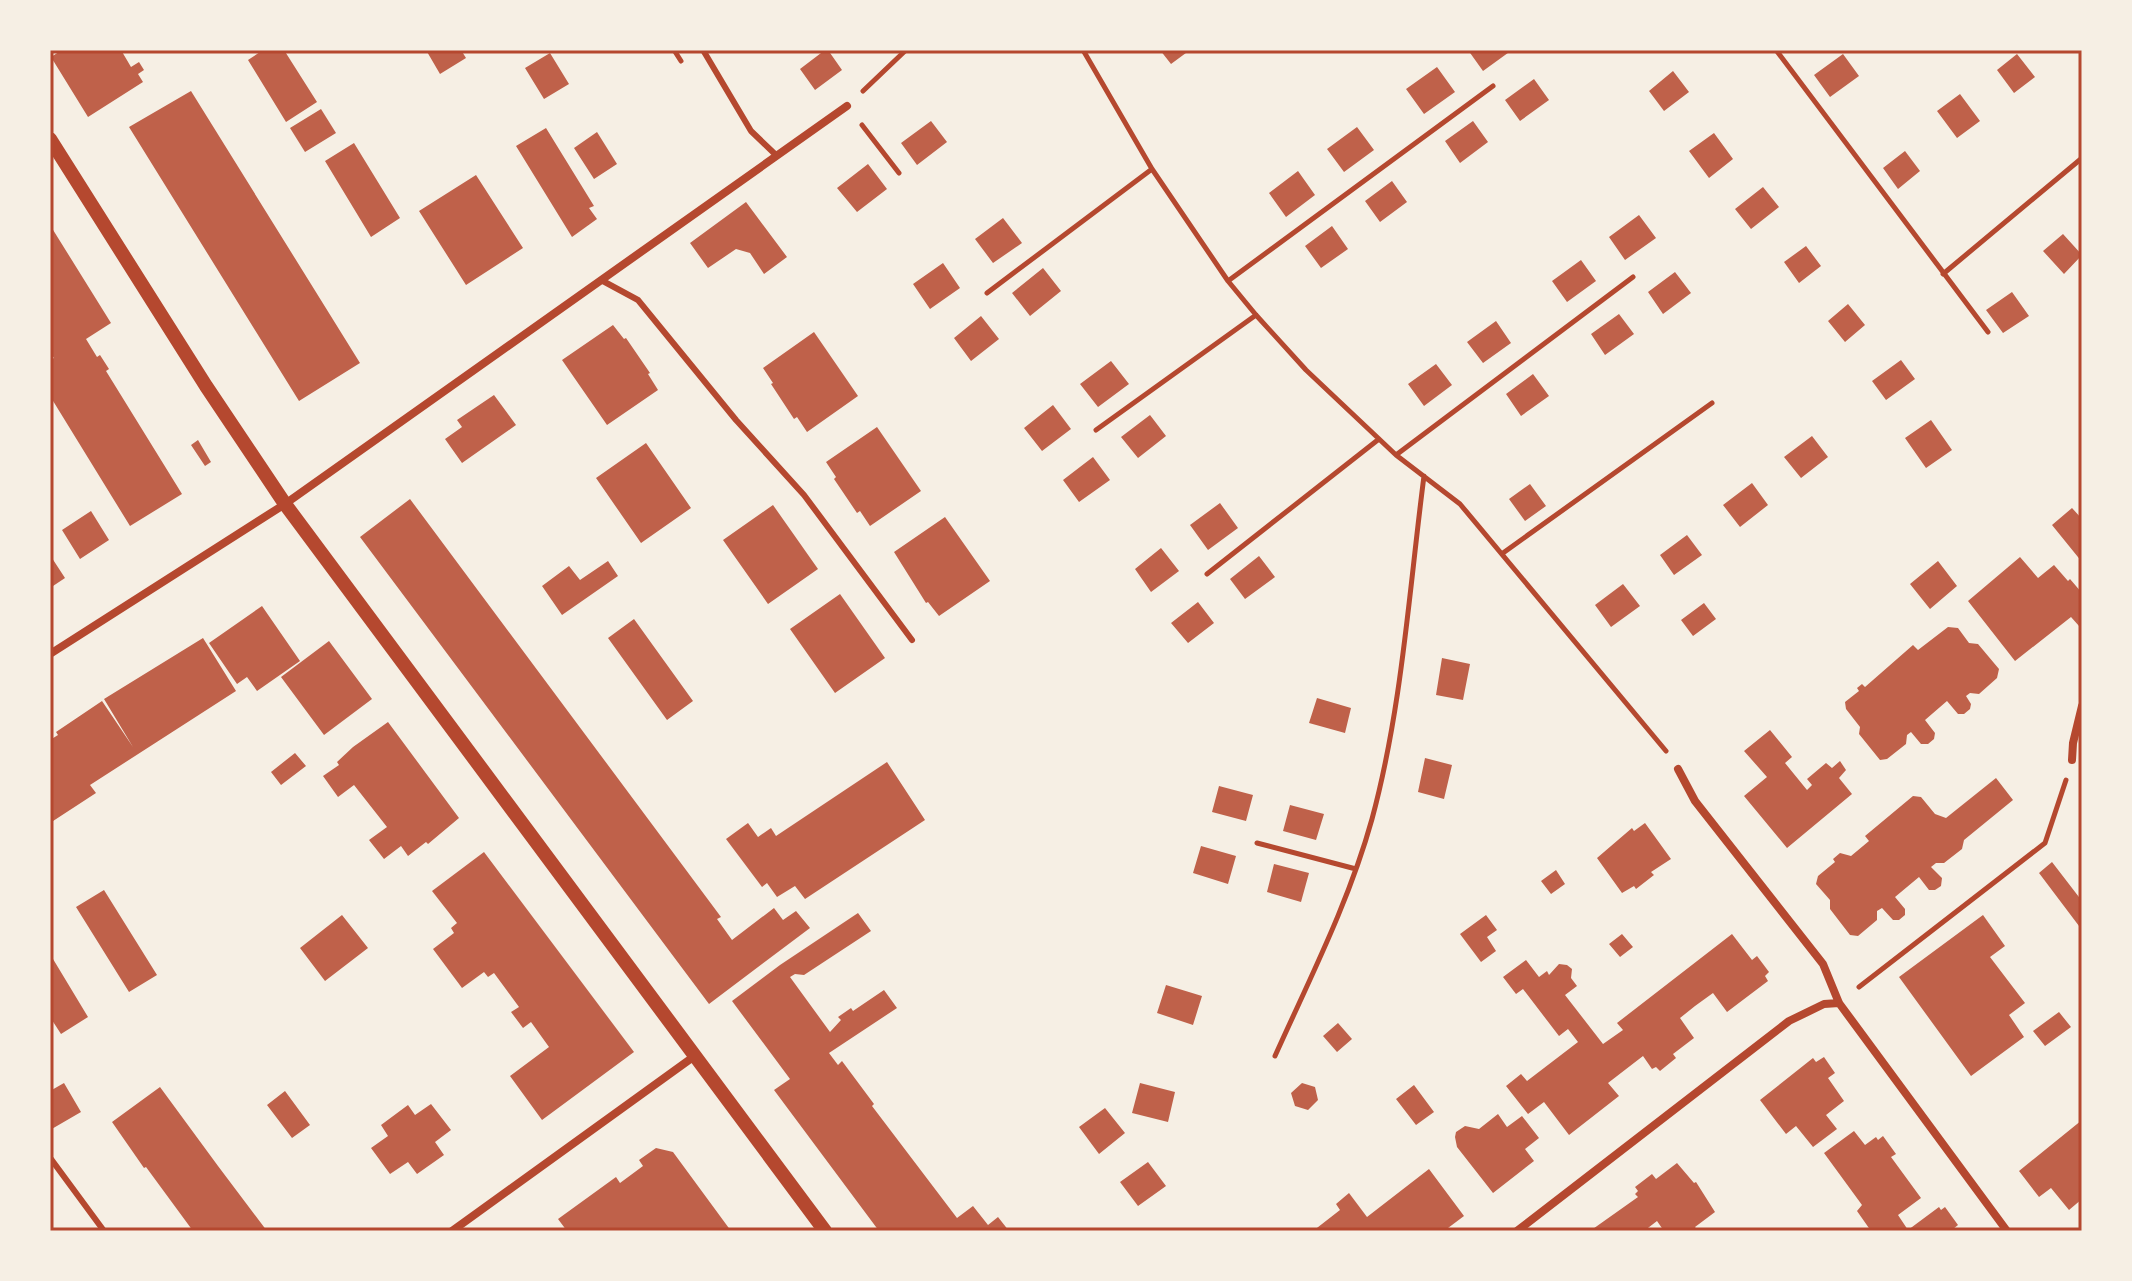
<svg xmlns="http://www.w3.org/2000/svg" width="2132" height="1281" viewBox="0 0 2132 1281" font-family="'Source Serif 4',serif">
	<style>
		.building { fill: #bf614a }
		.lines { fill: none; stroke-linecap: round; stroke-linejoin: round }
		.path { stroke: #b5482f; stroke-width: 5 }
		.service { stroke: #b5482f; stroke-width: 6 }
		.minor { stroke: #b5482f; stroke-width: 8 }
		.tertiary { stroke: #b5482f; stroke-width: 14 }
		.neatline { fill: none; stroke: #b5482f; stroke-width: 3 }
	</style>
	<rect width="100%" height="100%" fill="#f6efe4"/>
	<path class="building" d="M62,50H121L131,67L139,62L144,70L138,74L143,82L88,117L51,57Z
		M263,50H284L317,102L286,122L248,60Z
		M426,50H461L466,58L440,74Z
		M825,50H828L842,70L815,90L800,69Z
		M1160,50H1190L1171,64Z
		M1468,50H1512L1483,71Z
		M550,53L569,84L544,99L525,68Z
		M1843,54L1859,76L1830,97L1814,75Z
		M2017,54L2035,77L2014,93L1997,70Z
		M1437,67L1455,92L1424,114L1406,89Z
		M1673,71L1689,92L1664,111L1649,91Z
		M1534,79L1549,100L1520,121L1505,100Z
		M191,91L360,363L299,401L129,127Z
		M1960,94L1980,121L1957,138L1937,111Z
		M321,109L336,133L305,152L290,128Z
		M931,121L947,142L917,165L901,143Z
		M1473,121L1488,142L1460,163L1445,141Z
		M1357,127L1374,150L1344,172L1327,149Z
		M546,128L594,206L589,208L597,219L572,237L516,146Z
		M597,132L617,164L594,179L574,148Z
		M1714,133L1733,159L1709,178L1689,151Z
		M354,143L400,218L371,237L325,161Z
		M1905,151L1920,171L1898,189L1883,168Z
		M868,164L887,189L857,212L837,188Z
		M1298,171L1315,195L1286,217L1269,193Z
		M476,175L523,248L466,285L419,211Z
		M1392,181L1407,202L1380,222L1365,201Z
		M1763,187L1779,207L1751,229L1735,209Z
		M746,202L787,257L764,274L750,253L736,249L708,268L690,243Z
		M1639,215L1656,238L1625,260L1609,237Z
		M1003,218L1022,243L993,263L975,239Z
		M50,225L111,323L86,339L97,357L100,355L109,369L106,371L182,494L130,526L50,396V360L54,358L50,352Z
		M1332,226L1348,249L1321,268L1305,246Z
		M2063,234L2082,255L2064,274L2043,251Z
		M1806,246L1821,266L1799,283L1784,262Z
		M1581,260L1596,281L1567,302L1552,281Z
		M943,263L960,288L930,309L913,284Z
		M1043,268L1061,291L1030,316L1012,293Z
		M1675,272L1691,293L1663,314L1648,292Z
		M2012,292L2029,316L2003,333L1986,310Z
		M1848,304L1865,325L1845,342L1828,321Z
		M1619,314L1634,334L1605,355L1591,334Z
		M981,316L999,339L971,361L954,338Z
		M1496,321L1511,343L1483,363L1467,342Z
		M613,325L624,339L626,338L650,373L648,374L658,390L607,425L562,360Z
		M814,332L858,396L807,432L797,417L794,419L771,384L773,383L763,368Z
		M1901,360L1915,379L1886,400L1872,381Z
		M1111,361L1129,384L1098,407L1080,384Z
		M1436,364L1452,385L1424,406L1408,384Z
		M1533,374L1549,396L1521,416L1506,394Z
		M494,395L516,425L462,463L445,439L462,427L457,420Z
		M1053,405L1071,429L1042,451L1024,428Z
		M1150,415L1166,436L1138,458L1121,437Z
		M1931,420L1952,450L1926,468L1905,438Z
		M877,427L921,491L870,526L860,511L857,513L834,479L836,477L826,462Z
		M1812,436L1828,457L1801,478L1784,457Z
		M198,440L211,462L205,466L191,445Z
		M646,443L691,508L641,543L596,478Z
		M1093,457L1110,480L1079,502L1063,480Z
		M1752,483L1768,505L1740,527L1723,505Z
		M1530,484L1546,506L1525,521L1509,499Z
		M410,499L721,917L717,919L732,940L774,908L783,920L796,911L810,928L709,1004L360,537Z
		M1220,503L1238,528L1208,550L1190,525Z
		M773,505L818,569L768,604L723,540Z
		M2072,508L2082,519V562L2052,525Z
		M91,511L109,540L80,559L62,530Z
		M945,517L990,581L939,616L928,602L926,603L894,552Z
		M1687,535L1702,555L1674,575L1660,555Z
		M1161,548L1179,571L1151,592L1135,569Z
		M50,555L65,578L50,588Z
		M1259,556L1275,577L1245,599L1230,579Z
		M2020,557L2038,578L2054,565L2068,581L2070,579L2082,593V624L2079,626L2071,617L2015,661L1968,601Z
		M608,561L618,576L562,615L542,586L569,566L580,580Z
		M1938,561L1957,586L1930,609L1910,584Z
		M1623,584L1640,606L1611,627L1595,605Z
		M840,594L885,658L835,693L790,629Z
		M1198,602L1214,623L1188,643L1171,623Z
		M1704,603L1716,619L1693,636L1681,620Z
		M262,606L300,661L257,691L247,677L237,684L209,643Z
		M634,619L693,701L667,720L608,638Z
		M1948,627L1958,628L1969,643L1978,644L1999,669L1997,678L1979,694L1970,693L1966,696L1971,704L1970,709L1964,714H1958L1947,701L1925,720L1935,733L1934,739L1928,744H1921L1911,732L1907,735L1906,744L1887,759L1880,760L1859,734L1860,727L1846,709L1845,702L1859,691L1857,688L1862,684L1865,687L1913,645L1918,650Z
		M203,638L236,691L90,785L96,793L50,823V740L58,735L56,732L102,701L133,747L104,699Z
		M329,641L372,699L324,735L281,677Z
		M1442,658L1470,664L1463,700L1436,695Z
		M1317,698L1351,708L1345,733L1309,723Z
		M388,722L459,818L428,844L426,842L408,856L401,846L384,859L369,840L387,827L354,785L338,797L323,776L339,765L337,762L353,747Z
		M1770,730L1792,757L1785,763L1807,790L1812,785L1807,779L1826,763L1832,768L1840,761L1846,770L1839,778L1852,794L1787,848L1744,796L1767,777L1744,751Z
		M295,753L306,766L281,785L271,772Z
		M1425,758L1452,765L1444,799L1418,792Z
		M887,762L925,820L805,899L795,886L777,897L767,883L762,887L726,839L748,823L758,837L771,828L776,836Z
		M1996,778L2013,800L1964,840L1962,849L1944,863H1936L1931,867L1942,878L1941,886L1935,890H1929L1919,877L1895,897L1905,909V915L1899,920H1893L1882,908L1877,911V920L1858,936L1850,935L1830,909V900L1816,884L1818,876L1835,862L1833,859L1840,853L1851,856L1869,841L1865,836L1913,796L1921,797L1935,814L1946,818Z
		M1219,786L1253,795L1246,821L1212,812Z
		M1290,805L1324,814L1316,840L1283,831Z
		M1645,823L1671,859L1651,872L1654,875L1636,889L1634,886L1622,893L1597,858L1632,828L1634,831Z
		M1201,846L1236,856L1228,884L1193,873Z
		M484,852L634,1052L542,1120L510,1076L549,1047L531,1022L523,1028L511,1012L519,1007L494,973L488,977L484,972L462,988L433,949L454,933L451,928L457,923L432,891Z
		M2052,862L2082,901V923L2079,926L2039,873Z
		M1274,864L1309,873L1301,902L1267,892Z
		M1556,870L1565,884L1551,894L1541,881Z
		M104,890L157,975L129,992L76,907Z
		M858,913L871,931L804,975L795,974L790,977L830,1032L841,1020L838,1017L851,1008L853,1011L884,990L897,1008L829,1053L838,1065L842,1061L874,1104L872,1106L957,1218L973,1206L988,1225L998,1217L1009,1231H879L774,1090L790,1079L732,1001L780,965Z
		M342,915L368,948L325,981L300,948Z
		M1486,915L1497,930L1487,937L1496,951L1481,962L1460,934Z
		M1983,915L2005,946L1990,957L2025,1003L2009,1015L2024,1037L1971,1076L1899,977Z
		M1622,934L1633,947L1620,957L1609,944Z
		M1732,934L1752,960L1757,956L1769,972L1765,976L1768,981L1727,1012L1713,993L1695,1006L1680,1018L1694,1038L1673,1054L1676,1058L1660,1071L1656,1067L1652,1069L1643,1056L1608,1083L1619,1096L1569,1135L1544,1102L1528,1114L1506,1086L1521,1074L1527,1081L1578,1042L1568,1029L1559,1036L1523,989L1516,994L1503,977L1526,960L1539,977L1547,971L1549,975L1559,964L1567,965L1572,969L1571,978L1577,986L1565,995L1603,1044L1623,1030L1617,1023Z
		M50,954L88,1017L61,1034L50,1017Z
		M1166,985L1202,996L1193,1025L1157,1013Z
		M2059,1012L2071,1027L2045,1046L2033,1031Z
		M1338,1023L1352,1039L1337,1052L1323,1036Z
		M1824,1057L1835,1073L1828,1078L1844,1101L1826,1115L1837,1129L1813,1147L1796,1126L1786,1134L1760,1100L1813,1058L1816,1062Z
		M64,1083L81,1112L50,1130V1091Z
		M1140,1083L1175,1092L1168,1122L1132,1113Z
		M1302,1083L1315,1087L1318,1100L1308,1110L1295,1106L1291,1093Z
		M1414,1085L1434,1112L1416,1125L1396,1099Z
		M160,1087L218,1166L267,1231H193L146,1167L144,1168L112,1122Z
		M285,1091L310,1125L292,1138L267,1105Z
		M431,1104L451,1130L435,1142L444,1155L417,1174L408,1162L390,1174L371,1148L388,1136L381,1125L408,1105L415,1115Z
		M1105,1108L1125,1133L1099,1154L1079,1127Z
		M1498,1114L1507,1127L1522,1116L1539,1138L1525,1149L1534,1161L1493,1193L1457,1147L1455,1137L1456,1132L1465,1126L1479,1129Z
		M2082,1120V1199L2069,1210L2051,1188L2039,1197L2019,1171Z
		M1854,1131L1865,1145L1876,1137L1878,1140L1883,1136L1896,1154L1891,1157L1921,1198L1898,1215L1908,1230L1939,1207L1941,1210L1945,1207L1958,1225L1953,1229L1955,1231H1871L1857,1211L1862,1205L1824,1153Z
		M656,1148L673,1152L731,1231H567L558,1219L616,1177L620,1183L643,1166L639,1160Z
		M1148,1162L1166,1186L1138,1206L1120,1182Z
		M1677,1163L1694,1183L1696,1182L1715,1212L1695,1227L1698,1231H1664L1657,1221L1644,1231H1590L1638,1197L1635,1194L1638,1191L1635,1187L1652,1174L1656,1179Z
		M1429,1169L1464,1216L1444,1231H1313L1340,1210L1336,1204L1349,1193L1367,1217Z"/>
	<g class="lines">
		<path class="path" d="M674,50L681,61
			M1083,50L1152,169L1228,281L1256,315L1306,370L1396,455L1460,504L1666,751
			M1776,50L1988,332
			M863,91L906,50
			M862,125L899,173
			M1943,274L2082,158
			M1228,281L1493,86
			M987,293L1152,169
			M1096,430L1256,315
			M1396,455L1633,277
			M1503,553L1712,403
			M1207,574L1379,439
			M1257,843L1356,869
			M1859,987L2045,843L2066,780
			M1275,1056C1310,978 1349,902 1372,819C1402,708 1409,591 1424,476"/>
		<path class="service" d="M703,50L751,131L777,156
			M601,280L638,300L736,420L804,495L912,640
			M51,1159L104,1231"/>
		<path class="minor" d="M50,654L285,504L847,106
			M2072,760L2073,743L2082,706
			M1678,769L1695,801L1823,964L1839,1003L2007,1231
			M452,1231L696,1055
			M1517,1231L1789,1021L1824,1004L1839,1003"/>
		<path class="tertiary" d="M50,139L206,386L285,504L825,1231"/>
	</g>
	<rect width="2132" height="1281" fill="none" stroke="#f6efe4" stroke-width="104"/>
	<rect x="52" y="52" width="2028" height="1177" class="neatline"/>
</svg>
